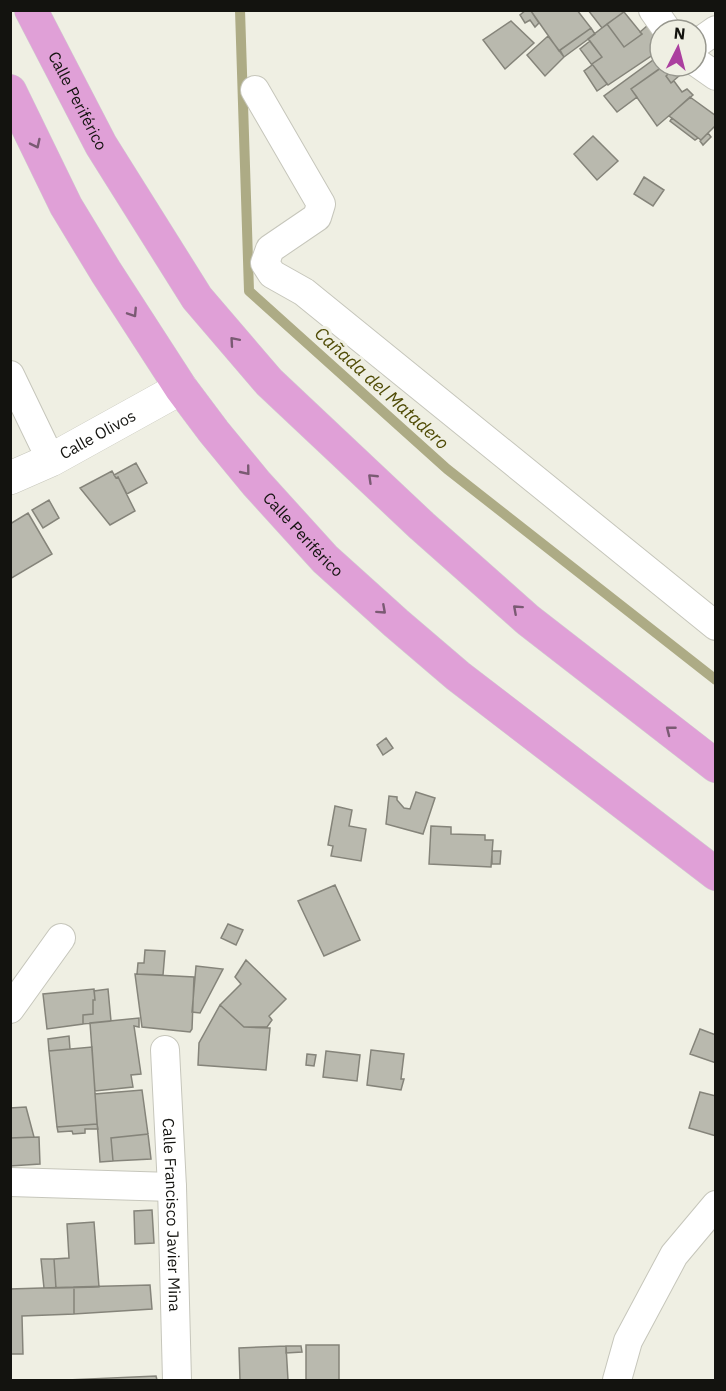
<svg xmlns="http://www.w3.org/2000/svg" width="726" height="1391" viewBox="0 0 726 1391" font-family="'IBM Plex Sans',sans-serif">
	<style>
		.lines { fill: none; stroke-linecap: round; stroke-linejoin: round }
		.stream { stroke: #adab85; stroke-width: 10 }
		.building { fill: #b9b9ae; stroke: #85847a; stroke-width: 1.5 }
		.minor-casing { stroke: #c6c6bb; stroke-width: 30 }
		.tertiary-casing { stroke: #c6c6bb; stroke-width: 34 }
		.trunk-casing { stroke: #d0d0cf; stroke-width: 34 }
		.minor { stroke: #fff; stroke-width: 28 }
		.tertiary { stroke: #fff; stroke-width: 33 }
		.trunk { stroke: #e0a0d7; stroke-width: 33 }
		.oneway { stroke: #7a5a73 }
		.labels { text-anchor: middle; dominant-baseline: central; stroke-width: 6; stroke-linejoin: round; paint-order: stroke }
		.street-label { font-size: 16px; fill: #13130f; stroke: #efefe3 }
		.water-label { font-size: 18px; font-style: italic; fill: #4f4b05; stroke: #efefe3 }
	</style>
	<rect width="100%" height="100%" fill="#efefe3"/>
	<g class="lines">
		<path class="stream" d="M240,10L249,291L447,469L716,680"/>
	</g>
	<path class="building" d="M526,10H532L531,11L539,23L535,27L530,20L525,23L520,15Z
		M532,10H577L591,28L559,51L531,11Z
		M588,10H626L602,28Z
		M624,12L642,34L624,47L607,24Z
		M511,21L534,43L505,69L483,40Z
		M607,24L624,47L642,34L640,32L648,25L660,42V50L608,85L592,64L602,57L588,39Z
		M591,28L595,34L564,57L560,50Z
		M548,36L564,57L545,76L527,55Z
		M590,41L602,57L592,64L607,84L597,91L584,71L592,65L580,49Z
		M660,55V66H663L631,89L637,97L617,112L604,96Z
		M664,66L669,73L666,76L671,83L674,81L682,92L687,89L693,95L657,126L631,89Z
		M674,69L679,76L671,83L666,76Z
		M690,97L716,116V125L701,140L669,116Z
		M672,118L698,138L695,140L670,121Z
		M708,133L711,137L703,145L700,141Z
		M593,136L618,161L597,180L574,154Z
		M644,177L664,190L653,206L634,194Z
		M136,463L147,483L127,494L118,477L116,478L114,475Z
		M112,471L116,478L118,477L135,511L110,525L80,488Z
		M49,500L59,518L43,528L32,510Z
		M28,513L52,554L10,579V524Z
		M386,738L393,748L383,755L377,745Z
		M416,792L435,798L423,834L386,824L389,796L397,797V800L404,808L410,809Z
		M335,806L352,810L349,826L366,829L361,861L331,856L333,846L328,845Z
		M431,826L451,827V834L485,835V840H493L491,867L429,864Z
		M492,851H501L500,864H492Z
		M335,885L360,940L324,956L298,901Z
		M228,924L243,930L236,945L221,938Z
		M145,950L165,951L163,975L137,974L138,963H144Z
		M246,960L286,999L269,1016L272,1020L267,1027H244L220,1005L241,984L235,977Z
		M196,966L223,969L200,1013L192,1012Z
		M135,974L194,977L192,1029L190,1032L142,1027Z
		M94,989L95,1000H93V1014L83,1015V1024L47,1029L43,994Z
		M108,989L111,1021L83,1024V1015L93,1014V1000H95L94,991Z
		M220,1005L244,1027L270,1028L266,1070L198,1065L199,1043Z
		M139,1018V1027L134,1026L141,1074L131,1075L133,1087L95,1091L90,1023Z
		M700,1029L716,1035V1063L690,1054Z
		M69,1036L70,1049L49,1051L48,1039Z
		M92,1047L97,1124L57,1127L49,1051Z
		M371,1050L404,1054L401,1079H404L401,1090L367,1085Z
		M326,1051L360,1055L357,1081L323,1077Z
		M307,1054L316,1055L314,1066L306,1065Z
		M142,1090L148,1134L111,1138L113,1161L100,1162L95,1094Z
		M700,1092L716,1096V1136L689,1128Z
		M26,1107L34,1137L10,1138V1108Z
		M97,1124L98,1129H85V1133L73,1134L72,1131L58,1132L57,1127Z
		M148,1134L151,1159L113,1161L111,1138Z
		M39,1137L40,1164L10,1166V1138Z
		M152,1210L154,1243L135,1244L134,1211Z
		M94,1222L99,1287L56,1288L54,1259L69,1258L67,1224Z
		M41,1259H54L56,1288H44Z
		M150,1285L152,1309L74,1314V1287Z
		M74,1287V1314L22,1316L23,1354H10V1289Z
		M306,1345H339V1380H306Z
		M286,1346L288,1380H240L239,1348Z
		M286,1346H301L302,1352L286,1353Z
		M156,1376L157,1380H67Z"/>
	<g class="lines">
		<g class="minor-casing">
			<g id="minor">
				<path d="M653,10L667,30"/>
				<path d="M696,44L716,30"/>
				<path d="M696,62L716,76"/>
				<path d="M255,90L321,204L317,217L270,249L265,263L272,274L304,292L716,626"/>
				<path d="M10,375L51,460"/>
				<path d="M10,1009L61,938"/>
				<path id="s1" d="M165,1050L172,1187L177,1380"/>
				<path d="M10,1182L172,1187"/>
				<path d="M617,1380L628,1341L674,1255L716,1205"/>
			</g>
		</g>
		<g class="tertiary-casing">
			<g id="tertiary">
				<path id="s2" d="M10,478L51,460L181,388"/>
			</g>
		</g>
		<g class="trunk-casing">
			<g id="trunk">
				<path id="s3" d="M31,10L101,145L197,298L269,382L422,526L528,620L716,766"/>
				<path id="s4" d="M10,91L66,206L106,272L181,388L214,432L256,483L325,559L396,623L458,676L716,874"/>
			</g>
		</g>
		<use href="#minor" class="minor"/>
		<use href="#tertiary" class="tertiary"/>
		<use href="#trunk" class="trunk"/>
	</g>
	<defs><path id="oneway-chevron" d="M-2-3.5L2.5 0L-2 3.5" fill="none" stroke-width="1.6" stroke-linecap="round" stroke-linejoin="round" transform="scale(1.5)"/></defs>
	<g class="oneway">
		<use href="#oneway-chevron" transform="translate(36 144) rotate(64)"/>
		<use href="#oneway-chevron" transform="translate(133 313) rotate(57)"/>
		<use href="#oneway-chevron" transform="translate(234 341) rotate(-131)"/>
		<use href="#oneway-chevron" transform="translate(246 471) rotate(51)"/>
		<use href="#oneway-chevron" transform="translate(372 478) rotate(-136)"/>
		<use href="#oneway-chevron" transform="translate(517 609) rotate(-138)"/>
		<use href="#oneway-chevron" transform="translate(382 610) rotate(42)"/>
		<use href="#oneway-chevron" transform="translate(670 730) rotate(-142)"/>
	</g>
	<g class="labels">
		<g class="street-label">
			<text stroke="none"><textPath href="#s3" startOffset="102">Calle Periférico</textPath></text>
			<text stroke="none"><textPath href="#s2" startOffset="98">Calle Olivos</textPath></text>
			<text stroke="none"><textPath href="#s4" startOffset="534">Calle Periférico</textPath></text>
			<text stroke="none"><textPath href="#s1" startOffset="165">Calle Francisco Javier Mina</textPath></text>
		</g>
		<g class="water-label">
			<text transform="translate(382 388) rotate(42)">Cañada del Matadero</text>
		</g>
	</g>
	<rect width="726" height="1391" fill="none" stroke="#13130f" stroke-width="24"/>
	<g transform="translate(678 48) rotate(6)"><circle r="28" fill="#efefe3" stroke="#97978e" stroke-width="1.5"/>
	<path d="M0-4.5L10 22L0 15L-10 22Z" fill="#ab3f9f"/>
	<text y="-9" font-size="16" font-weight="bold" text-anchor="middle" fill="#13130f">N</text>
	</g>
</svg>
